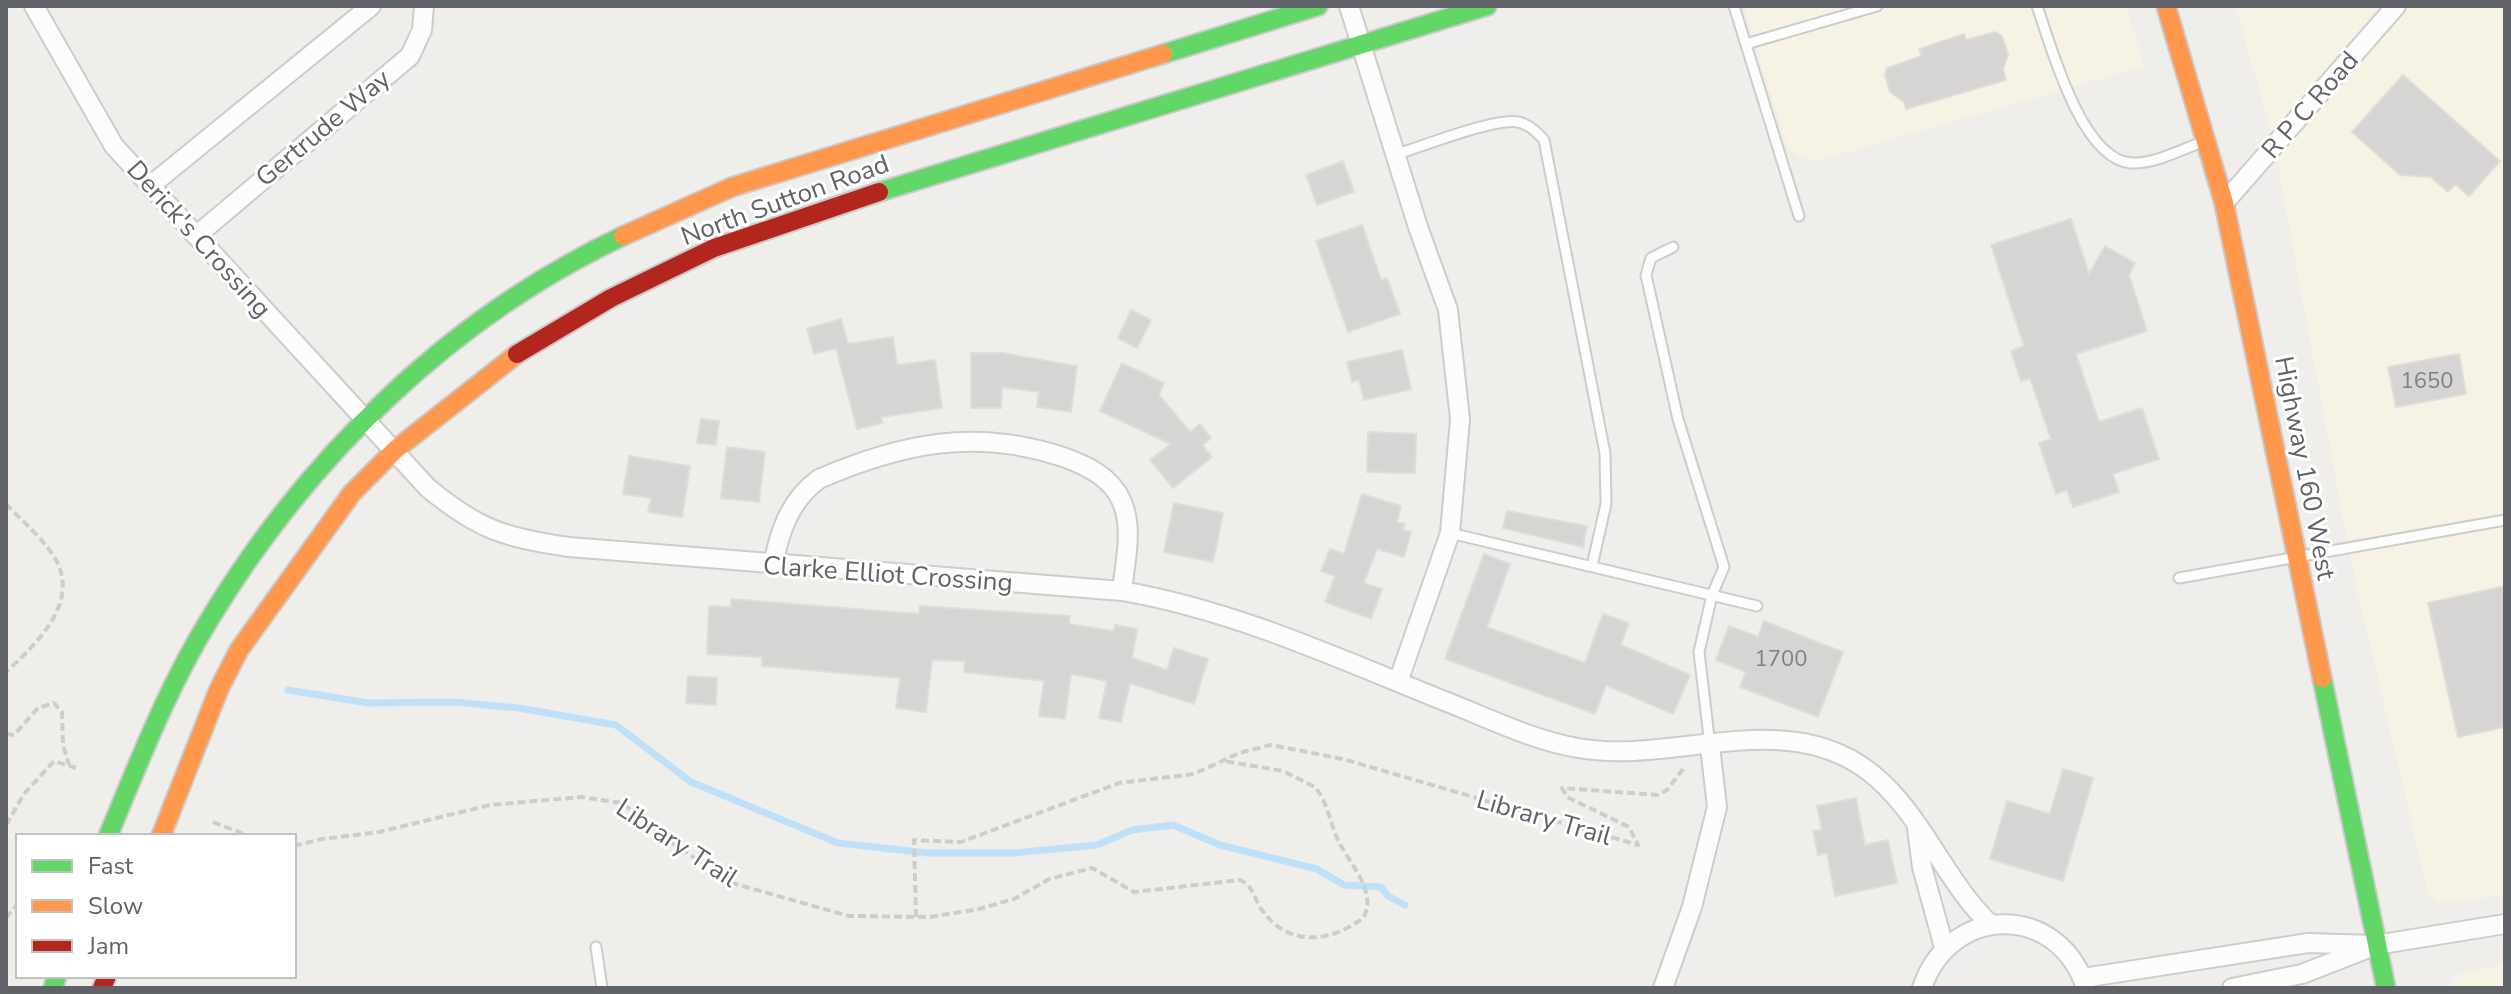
<svg xmlns="http://www.w3.org/2000/svg" width="2511" height="994" viewBox="0 0 2511 994" font-family="'Nunito Sans',sans-serif">
	<style>
		.commercial { fill: #f7f3e4 }
		.lines { fill: none; stroke-linecap: round; stroke-linejoin: round }
		.stream { stroke: #bfe0f9; stroke-width: 7 }
		.building { fill: #d6d5d3; stroke: #deddd9; stroke-width: 2 }
		.lane-casing { stroke: #cbcccc; stroke-width: 13 }
		.street-casing { stroke: #cbcccc; stroke-width: 22 }
		.fast-casing { stroke: #cacacb; stroke-width: 22 }
		.slow-casing { stroke: #cacacb; stroke-width: 22 }
		.jam-casing { stroke: #cacacb; stroke-width: 22 }
		.path { stroke: #cacfcc; stroke-width: 4; stroke-dasharray: 8 4; stroke-linecap: butt }
		.lane { stroke: #fdfcfc; stroke-width: 9 }
		.street { stroke: #fdfcfc; stroke-width: 18 }
		.fast { stroke: #63d668; stroke-width: 18 }
		.slow { stroke: #ff974d; stroke-width: 18 }
		.jam { stroke: #b3261e; stroke-width: 18 }
		.labels { text-anchor: middle; dominant-baseline: central; stroke-width: 6; stroke-linejoin: round; paint-order: stroke }
		.number-label { font-size: 22px; fill: #7e8184 }
		.street-label { font-size: 26px; fill: #5f6368; stroke: #fff }
	</style>
	<rect width="100%" height="100%" fill="#efeeea"/>
	<path class="commercial" d="M1744,6H2126L2144,66L1817,161L1801,158L1787,146Z
		M2235,6H2505V895L2438,903L2428,893L2352,566L2272,134Z
		M2505,965V988H2448L2458,974Z"/>
	<g class="lines">
		<path class="stream" d="M288,690L368,703L454,702L519,708L616,725L691,782L838,843L927,853H1014L1097,845L1132,830L1173,825L1220,845L1317,869L1344,885L1381,887L1388,896L1405,905"/>
	</g>
	<path class="building" d="M1995,32L2002,36L2008,54L2003,69L2006,80L1906,109L1904,102L1890,92L1885,75L1887,68L1922,56L1919,49L1964,34L1966,40Z
		M2403,75L2500,161L2469,196L2455,184L2448,192L2431,177L2400,175L2352,132Z
		M1343,161L1354,192L1317,205L1306,175Z
		M2071,219L2089,274L2105,246L2135,263L2129,275L2147,331L2076,354L2099,422L2142,408L2159,459L2113,474L2119,492L2073,507L2067,490L2056,494L2039,443L2051,439L2030,378L2021,381L2011,351L2024,346L1991,245Z
		M1362,225L1381,280L1387,278L1400,314L1348,332L1316,241Z
		M1131,310L1151,320L1137,348L1118,338Z
		M841,319L848,344L893,337L897,365L935,360L942,408L881,417L882,423L857,429L836,348L814,354L807,329Z
		M1402,350L1411,389L1364,400L1359,380L1352,382L1347,362Z
		M971,353H1002L1077,366L1071,412L1037,407L1039,392L1002,387L1001,408H971Z
		M2459,354L2466,394L2396,407L2388,367Z
		M1122,363L1164,383L1159,395L1190,432L1200,424L1211,438L1202,445L1212,457L1173,488L1150,460L1171,444L1100,411Z
		M701,419L719,421L716,445L697,443Z
		M1368,432L1416,434L1415,473L1367,472Z
		M727,447L765,452L759,502L721,498Z
		M629,456L690,466L682,517L648,512L651,498L623,494Z
		M1362,494L1401,506L1397,522L1405,524L1403,530L1411,532L1404,557L1377,549L1364,583L1382,589L1371,619L1325,602L1335,576L1321,571L1330,549L1344,554Z
		M1174,503L1223,513L1213,562L1164,552Z
		M1507,511L1587,526L1583,547L1503,528Z
		M1484,554L1510,564L1487,627L1585,663L1603,614L1629,623L1621,645L1690,675L1673,714L1606,685L1595,714L1445,659Z
		M2505,586V727L2458,737L2428,603Z
		M731,599L919,614L920,606L1070,616L1069,624L1114,631L1115,625L1137,629L1132,658L1167,670L1174,648L1208,659L1194,704L1130,683L1121,722L1099,718L1107,681L1071,674L1065,719L1039,716L1044,681L964,672L965,661L932,660L926,712L896,708L900,678L762,666V657L707,654L709,606L731,607Z
		M1764,621L1843,652L1818,717L1740,687L1746,672L1716,660L1729,626L1758,637Z
		M688,676L717,678L716,705L686,703Z
		M2063,769L2093,778L2063,881L1990,859L2007,801L2050,814Z
		M1856,798L1865,845L1888,840L1897,883L1835,896L1827,853L1818,855L1813,831L1822,830L1817,806Z"/>
	<g class="lines">
		<g class="lane-casing">
			<path id="lane" d="M1734,6L1799,216
				M2037,6C2051,46 2081,159 2131,163C2154,164 2181,150 2202,142
				M1746,44L1877,6
				M1395,155C1420,147 1497,117 1518,122C1529,124 1537,132 1544,140L1605,453L1606,504L1592,566
				M1673,247L1651,258L1646,275L1678,419L1724,567L1712,595L1699,652L1710,746
				M1450,533L1757,606
				M2179,578L2505,520
				M596,947L602,988"/>
		</g>
		<g class="street-casing">
			<path id="street" d="M34,6L114,146L428,488C479,530 503,537 569,547L1122,591C1233,610 1338,658 1442,700C1486,717 1531,740 1578,748C1673,765 1782,707 1867,770C1921,810 1943,880 1991,925
				M1349,6L1418,227L1448,310L1460,419L1450,533L1398,682
				M150,186L371,6
				M2224,203L2396,6
				M196,236L410,56L422,30L424,6
				M773,566C779,532 790,500 819,479C902,443 976,428 1063,457C1086,465 1111,477 1121,500C1134,527 1125,562 1122,591
				M1917,829L1922,867L1944,947
				M2083,978L2308,943L2376,945L2505,924
				M1663,988L1692,907L1717,807L1710,746
				M1922,988C1950,904 2058,902 2086,988
				M2232,988L2302,974L2366,949"/>
		</g>
		<g class="fast-casing">
			<path id="fast" d="M1163,54L1318,6
				M879,192L1487,6
				M2322,678L2386,988
				M108,836C139,762 168,686 211,617C309,456 451,317 623,236
				M53,988L57,976"/>
		</g>
		<g class="slow-casing">
			<path id="slow" d="M2166,6L2224,203L2322,678
				M623,236L732,187L1163,54
				M161,836L219,689L239,650L352,493L395,450L517,354"/>
		</g>
		<g class="jam-casing">
			<path id="jam" d="M517,354L611,298L714,248L879,192
				M102,988L107,976"/>
		</g>
		<path class="path" d="M6,504C22,521 44,539 56,560C80,604 35,645 6,672
			M6,734L14,735L38,708L54,703L62,712L63,745L69,765
			M213,822L249,836
			M6,825L24,794L54,761L76,768
			M294,846L322,839L379,832L490,805L581,797L622,803L675,845L732,883L849,916L930,917L979,909L1014,899L1049,879L1092,868L1134,892L1240,880C1254,886 1254,899 1262,910C1288,947 1330,943 1363,918C1379,892 1347,861 1337,838C1330,822 1327,801 1315,787L1283,771L1224,761
			M916,917L914,840L961,842L1119,783L1194,774L1239,753L1271,745L1343,759L1638,845L1629,827L1567,797L1562,788L1658,795L1667,790L1683,769
			M6,918L18,903"/>
		<use href="#lane" class="lane"/>
		<use href="#street" class="street"/>
		<use href="#fast" class="fast"/>
		<use href="#slow" class="slow"/>
		<use href="#jam" class="jam"/>
	</g>
	<g class="labels">
		<g class="number-label">
			<text x="2427" y="381">1650</text>
			<text x="1781" y="659">1700</text>
		</g>
		<g class="street-label">
			<text transform="translate(2310 105) rotate(-49)">R P C Road</text>
			<text transform="translate(323 128) rotate(-40)">Gertrude Way</text>
			<text transform="translate(785 200) rotate(-20)">North Sutton Road</text>
			<text transform="translate(199 239) rotate(48)">Derick's Crossing</text>
			<text transform="translate(2305 468) rotate(79)">Highway 160 West</text>
			<text transform="translate(888 574) rotate(4)">Clarke Elliot Crossing</text>
			<text transform="translate(1544 818) rotate(16)">Library Trail</text>
			<text transform="translate(677 843) rotate(33)">Library Trail</text>
		</g>
	</g>
	<rect width="2511" height="994" fill="none" stroke="#5f6368" stroke-width="16"/>
	<rect x="16" y="834" width="280" height="144" fill="#ffffff" stroke="#bfc1c3" stroke-width="2"/>
	<rect x="32" y="860" width="40" height="12" fill="#63d668" stroke="#bfc1c3" stroke-width="2"/>
	<text x="88" y="874" font-size="24" fill="#5f6368">Fast</text>
	<rect x="32" y="900" width="40" height="12" fill="#ff974d" stroke="#bfc1c3" stroke-width="2"/>
	<text x="88" y="914" font-size="24" fill="#5f6368">Slow</text>
	<rect x="32" y="940" width="40" height="12" fill="#b3261e" stroke="#bfc1c3" stroke-width="2"/>
	<text x="88" y="954" font-size="24" fill="#5f6368">Jam</text>
</svg>
